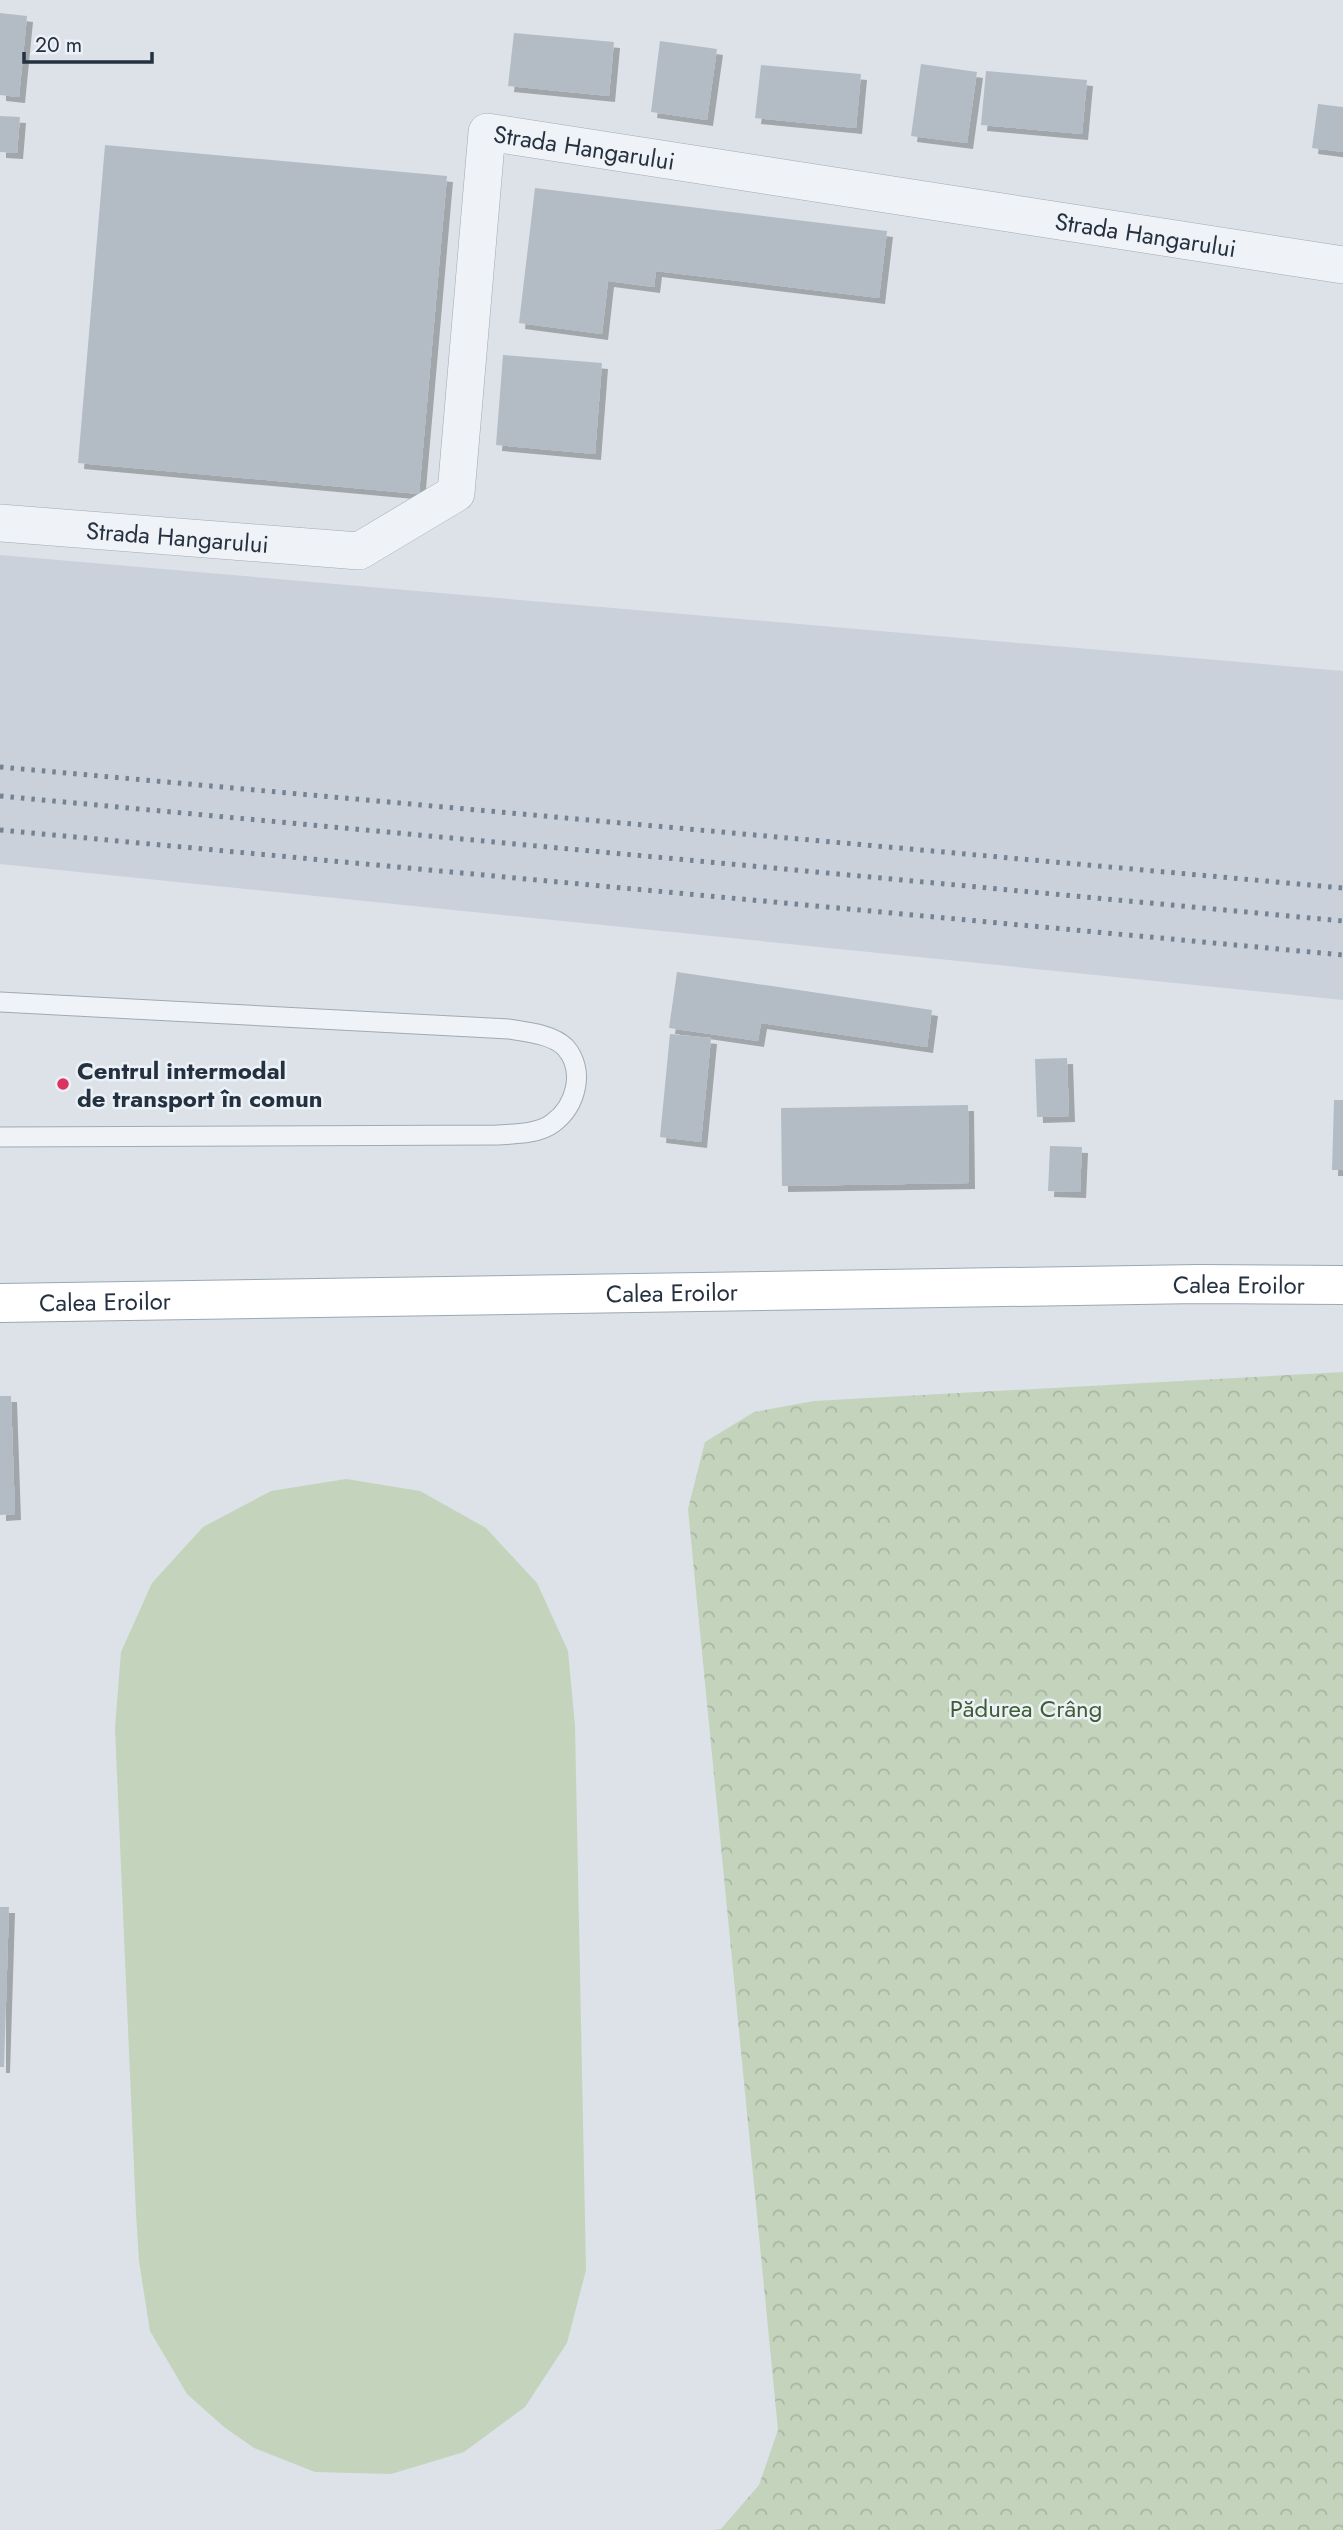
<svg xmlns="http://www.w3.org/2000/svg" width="1343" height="2530" viewBox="0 0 1343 2530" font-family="Jost,sans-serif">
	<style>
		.built { fill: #cad1da }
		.grass { fill: #c4d3bc }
		.forest { fill: url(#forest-crowns) }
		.building { fill: #b3bcc5; filter: url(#shadow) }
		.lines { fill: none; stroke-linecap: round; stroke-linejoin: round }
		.service-casing { stroke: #a1a9b2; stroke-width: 21 }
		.minor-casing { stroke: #a1a9b2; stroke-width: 38 }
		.primary-casing { stroke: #9aa8b5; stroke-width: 40 }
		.service { stroke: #eff2f6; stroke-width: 19 }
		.minor { stroke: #eff2f6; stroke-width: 37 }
		.primary { stroke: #fff; stroke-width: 38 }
		.rail { stroke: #748393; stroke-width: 5; stroke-dasharray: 3.5 7; stroke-linecap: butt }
		.poi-dot { fill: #dc325f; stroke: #ebf1f6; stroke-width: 2.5 }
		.labels { text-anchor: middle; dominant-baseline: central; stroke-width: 5; stroke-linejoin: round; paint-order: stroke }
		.street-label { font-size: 24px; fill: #243140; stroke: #ebf1f6 }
		.poi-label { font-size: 24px; font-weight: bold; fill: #243140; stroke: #ebf1f6; text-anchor: start }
		.park-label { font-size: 24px; fill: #3e5d30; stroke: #ebf1f6 }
	</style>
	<defs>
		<pattern id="forest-crowns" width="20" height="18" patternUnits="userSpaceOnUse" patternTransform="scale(1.75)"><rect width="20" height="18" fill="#c4d3bc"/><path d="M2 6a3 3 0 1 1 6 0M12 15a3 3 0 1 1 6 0" fill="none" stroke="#a8b6a3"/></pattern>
		<filter id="shadow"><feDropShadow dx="6" dy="6" stdDeviation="0" flood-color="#0004"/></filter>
	</defs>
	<rect width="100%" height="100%" fill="#dce2e8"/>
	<path class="built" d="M0,555L1343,671V1000L0,864Z"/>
	<path class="grass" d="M346,1479L420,1491L486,1528L537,1583L568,1651L575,1726L586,2270L567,2343L525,2407L464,2452L391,2474L315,2472L254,2448L224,2427L187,2394L150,2331L139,2261L136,2213L115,1728L121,1652L152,1583L203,1527L271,1491Z"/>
	<path class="forest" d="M1343,1372V2530H715L721,2529L759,2485L778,2430L688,1509L705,1442L754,1412L814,1401Z"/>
	<path class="building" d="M0,13L27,16L19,97L0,95Z
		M514,33L614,42L609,96L508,86Z
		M660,41L717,49L707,120L651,112Z
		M921,64L977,72L967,143L911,136Z
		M761,65L861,74L856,128L755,118Z
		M986,71L1087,80L1082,134L981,125Z
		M1318,104L1343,107V152L1312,148Z
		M0,116L20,117L17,153L0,152Z
		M105,145L447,176L419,494L78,463Z
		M535,188L887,231L879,298L656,271L654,287L608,281L602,334L519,323Z
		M503,355L602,363L595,454L496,445Z
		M677,972L932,1010L927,1047L761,1023L758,1041L669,1028Z
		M670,1034L711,1038L701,1142L660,1137Z
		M1067,1058L1069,1116L1037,1117L1035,1059Z
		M1334,1100H1343V1170H1332Z
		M968,1105L969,1183L782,1186L781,1108Z
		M1050,1146L1082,1147L1080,1192L1048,1191Z
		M0,1396H11L15,1514L0,1515Z
		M0,1907H9L4,2067H0Z"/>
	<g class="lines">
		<g class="service-casing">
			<path id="service" d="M0,1002L509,1029C526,1032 552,1034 565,1047C586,1070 576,1106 553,1123C539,1134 514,1134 496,1135L0,1137"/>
		</g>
		<g class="minor-casing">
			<g id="minor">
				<path id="s1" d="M0,523L359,551L456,493L487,132L1343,265"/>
			</g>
		</g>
		<g class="primary-casing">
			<g id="primary">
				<path id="s2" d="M0,1303L1198,1284L1343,1285"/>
			</g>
		</g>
		<use href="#service" class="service"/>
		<use href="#minor" class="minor"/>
		<use href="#primary" class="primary"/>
		<path class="rail" d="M0,767L1343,888
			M0,796L1343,921
			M0,830L1343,955"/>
	</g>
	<circle class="poi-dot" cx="63" cy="1084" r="7"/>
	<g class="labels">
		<g class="street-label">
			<text stroke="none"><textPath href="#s1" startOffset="934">Strada Hangarului</textPath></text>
			<text stroke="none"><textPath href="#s1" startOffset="1502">Strada Hangarului</textPath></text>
			<text stroke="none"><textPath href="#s1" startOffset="178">Strada Hangarului</textPath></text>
			<text stroke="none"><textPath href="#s2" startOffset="1239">Calea Eroilor</textPath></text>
			<text stroke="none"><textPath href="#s2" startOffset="672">Calea Eroilor</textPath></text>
			<text stroke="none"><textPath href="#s2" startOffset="105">Calea Eroilor</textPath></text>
		</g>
		<g class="poi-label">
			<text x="77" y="1070">Centrul intermodal<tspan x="77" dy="28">de transport în comun</tspan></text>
		</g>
		<g class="park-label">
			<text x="1026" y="1708">Pădurea Crâng</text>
		</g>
	</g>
	<path d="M24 52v10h128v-10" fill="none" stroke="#243140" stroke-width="3.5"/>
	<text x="35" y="52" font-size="21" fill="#243140" stroke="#ebf1f6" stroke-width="5" paint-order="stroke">20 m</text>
</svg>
